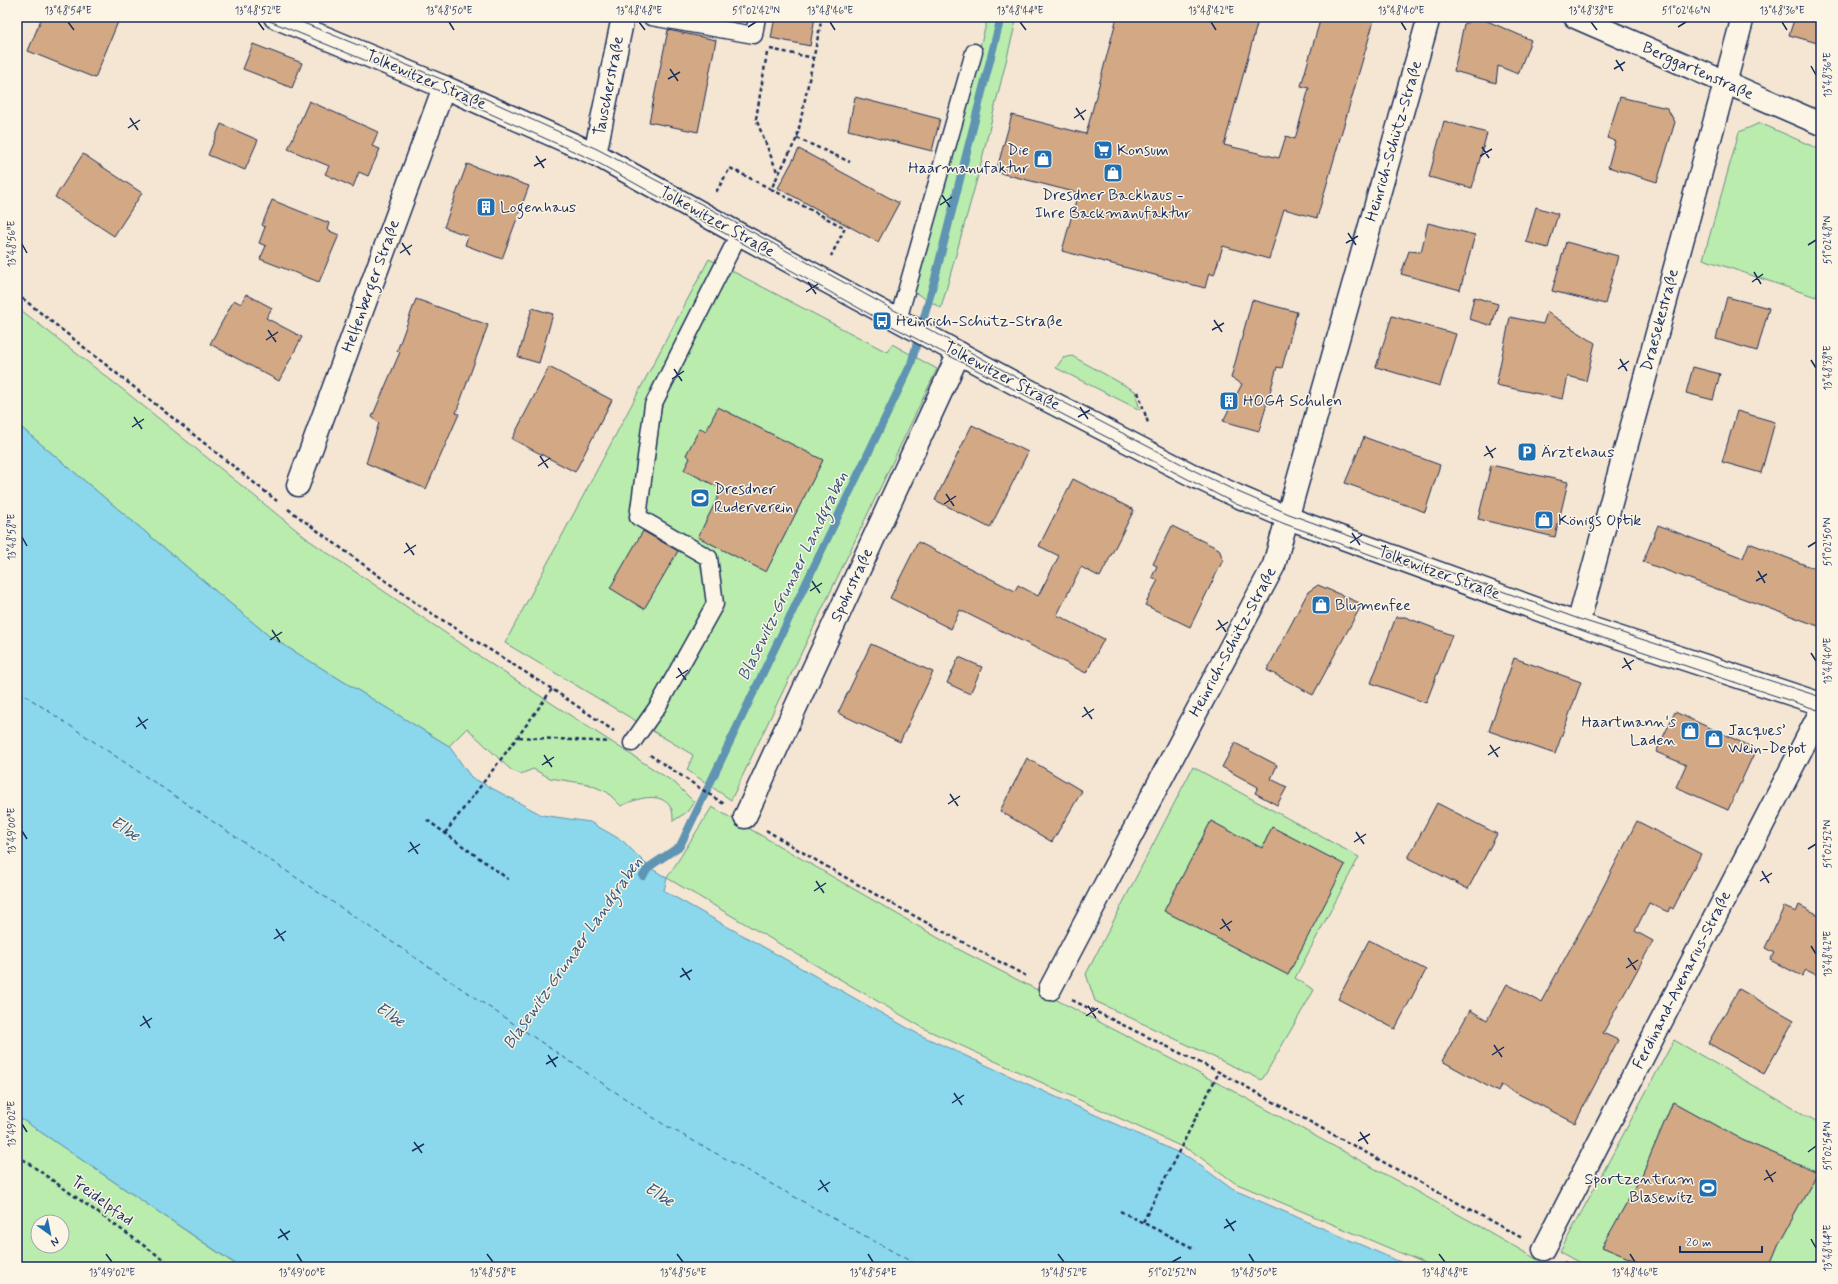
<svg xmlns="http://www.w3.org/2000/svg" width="1838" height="1284" viewBox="0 0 1838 1284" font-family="Mynerve,sans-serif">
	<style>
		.green { fill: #b9ecad; stroke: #6a8e86; fill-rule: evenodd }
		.water { fill: #8bd7eb; stroke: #5e94b3 }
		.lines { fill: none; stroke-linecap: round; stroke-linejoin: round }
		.stream { stroke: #5e94b3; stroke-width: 8 }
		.ferry { stroke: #375981; stroke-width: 1; stroke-dasharray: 5 4; stroke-linecap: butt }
		.building { fill: #d3a884; stroke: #1b2f5e }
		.lane-casing { stroke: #1b2f5e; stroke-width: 19 }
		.street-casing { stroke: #1b2f5e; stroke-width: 25 }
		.secondary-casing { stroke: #1b2f5e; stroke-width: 25 }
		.path { stroke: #1b2f5e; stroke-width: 2.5; stroke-dasharray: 4 3; stroke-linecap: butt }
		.lane { stroke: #fcf5e5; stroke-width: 16 }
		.street { stroke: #fcf5e5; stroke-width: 22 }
		.secondary { stroke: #fcf5e5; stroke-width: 22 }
		.tram { stroke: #1b2f5e; stroke-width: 1 }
		.ticks { fill: none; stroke: #1b2f5e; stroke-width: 1.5 }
		.labels { text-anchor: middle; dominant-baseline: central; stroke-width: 3; stroke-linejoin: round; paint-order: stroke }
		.street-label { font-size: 16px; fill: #1b2f5e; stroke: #fcf5e5 }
		.poi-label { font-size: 16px; fill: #1b2f5e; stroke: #fcf5e5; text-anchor: start }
		.water-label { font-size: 17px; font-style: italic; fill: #375981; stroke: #fcf5e5 }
		.neatline { fill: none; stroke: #1b2f5e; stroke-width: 1.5 }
		.ticks-label { font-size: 10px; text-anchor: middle; fill: #1b2f5e }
	</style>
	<rect width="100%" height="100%" fill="#f4e6d2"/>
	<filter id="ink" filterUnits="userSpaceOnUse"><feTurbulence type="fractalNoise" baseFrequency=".025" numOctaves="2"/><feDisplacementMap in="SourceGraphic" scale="8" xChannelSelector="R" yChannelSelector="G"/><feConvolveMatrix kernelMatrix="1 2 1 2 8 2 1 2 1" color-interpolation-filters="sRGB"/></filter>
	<g filter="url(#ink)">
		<path class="green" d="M988,17H1017L977,179L941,308L914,292Z
			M1760,123L1821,150V283L1816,297L1703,259L1739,132Z
			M709,259L887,352L892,344L937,369L731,800L687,770L693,755L505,643Z
			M17,307L126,392L310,541L494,666L675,783L694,802L687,812L673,821C673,817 673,811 671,808C661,790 635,799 621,806L607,792L588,784L550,778L533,769L521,774L511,770L467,728L449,746L269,636L17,424Z
			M1072,356L1135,391L1140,410L1056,368L1063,358Z
			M1193,767L1359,857L1295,978L1314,990L1262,1080L1095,1001L1086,974Z
			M712,807L954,947L1233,1091L1474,1223L1550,1267H1434L1235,1183L1193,1152L925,1029L667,878Z
			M1674,1040L1821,1124V1267H1587L1560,1252Z
			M17,1116L232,1262L240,1267H17ZM38,1222H62V1246H38Z"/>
		<path class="water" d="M17,424L269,636L449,746L471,777L542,815L590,822L623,841L649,867L667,878L664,891L920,1035L1190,1158L1232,1189L1412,1267H240L17,1116Z"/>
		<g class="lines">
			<path class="stream" d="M643,876L649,867L680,846L911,364L935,278L1001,17"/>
			<path class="ferry" d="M17,690L663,1124L921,1267"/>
		</g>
		<path class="building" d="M42,17H120L95,78L28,51Z
			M775,17H815L810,46L771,38Z
			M1117,17H1259L1224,145L1279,158L1286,136L1295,139L1309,88L1301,86L1321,17H1375L1317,218L1284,209L1269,259L1223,246L1214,275L1209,273L1205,288L1062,251L1078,193L996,172L1012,115L1086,134Z
			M1478,17L1531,40L1518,74L1498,66L1496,83L1454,71L1464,24Z
			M1795,17H1821V44L1789,35Z
			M668,30L716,40L698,132L649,122Z
			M253,44L302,63L292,88L243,69Z
			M855,97L940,119L932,151L848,130Z
			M1620,97L1667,108L1675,122L1657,182L1608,167L1615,141L1607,138Z
			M309,101L378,132L372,146L380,149L368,176L359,172L353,187L325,174L329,166L288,149Z
			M1444,121L1487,133L1472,188L1429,177Z
			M221,124L258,140L245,170L208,155Z
			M799,149L899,203L878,242L778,188Z
			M83,154L142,193L114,236L55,197Z
			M467,164L529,186L502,259L465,245L468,236L444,227Z
			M272,200L329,223L327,230L339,235L319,282L260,259L266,246L259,243L265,227L262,225Z
			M1536,207L1558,214L1548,248L1526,242Z
			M1428,223L1475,235L1460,290L1401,274L1409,251L1421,252Z
			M1566,242L1618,256L1605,304L1552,291Z
			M246,294L272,308L266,318L302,337L279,381L210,344L234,300L241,304Z
			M1474,297L1498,304L1492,326L1469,319Z
			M1727,297L1769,308L1757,351L1716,339Z
			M416,299L488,325L456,413L459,414L426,489L366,463L379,423L372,417L400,352L397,351Z
			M1252,300L1297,312L1282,368L1277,367L1259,431L1223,421L1242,384L1231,378Z
			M532,308L553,314L539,363L518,357Z
			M1547,312L1595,343L1586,381L1568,376L1563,399L1496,385L1510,317L1543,324Z
			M1392,316L1456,334L1440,386L1376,367Z
			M549,367L612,400L575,472L512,439Z
			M1693,367L1720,374L1713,400L1686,393Z
			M718,407L823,460L766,572L698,537L722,489L684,470L690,458L686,455L700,428L706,431Z
			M1737,411L1775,422L1761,473L1722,462Z
			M972,425L1028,452L990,528L935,500Z
			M1364,437L1440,465L1425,512L1345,483Z
			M1491,465L1568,482L1555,537L1478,519Z
			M1073,479L1134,510L1100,577L1081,567L1057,615L1104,639L1086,673L960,610L951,629L890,598L918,542L1015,591L1018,585L1038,596L1059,556L1039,546Z
			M1658,525L1743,558L1749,543L1821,571V627L1643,562Z
			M1172,526L1219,549L1223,560L1190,627L1145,605L1158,580L1152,577L1157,566L1153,564Z
			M643,531L678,551L644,609L610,588Z
			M1318,585L1362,604L1313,695L1267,670L1308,592Z
			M1396,617H1405L1452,635L1426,703L1371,683Z
			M871,644L933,672L900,742L838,713Z
			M959,657L982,667L970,694L947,683Z
			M1514,658L1581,682L1555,754L1489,731Z
			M1675,712L1756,749L1728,810L1676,787L1686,765L1656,752Z
			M1235,743L1277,765L1271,779L1287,787L1277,805L1255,793L1258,787L1222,767Z
			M1027,758L1082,791L1052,842L1000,811Z
			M1437,803L1497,834L1468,889L1408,858Z
			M1211,821L1262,848L1272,827L1345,865L1288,975L1164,911Z
			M1637,821L1701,854L1673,909L1670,907L1668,912L1649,903L1635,931L1653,941L1603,1033L1618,1040L1575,1123L1501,1085L1498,1092L1442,1061L1470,1010L1487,1020L1507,984L1541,1002L1591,911Z
			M1799,905L1821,916V977L1806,970L1802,976L1770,960L1774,953L1765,948L1784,907L1796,912Z
			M1369,940L1426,970L1395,1029L1338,999Z
			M1739,989L1794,1020L1764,1074L1708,1043Z
			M1673,1102L1742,1140L1818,1172L1779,1243L1769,1267H1650L1602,1247L1642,1175Z"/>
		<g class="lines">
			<g class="lane-casing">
				<path id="lane" d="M651,17L754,35L757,17
					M898,320L974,52
					M632,743L658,706L715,604L709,558L638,517L653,405L739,234"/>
			</g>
			<g class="street-casing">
				<path id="street" d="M1575,17L1821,124
					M595,154L623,17
					M298,485L444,87
					M1578,624L1743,17
					M745,817L959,353
					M1050,989L1274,565L1429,17
					M1544,1249L1821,711"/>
			</g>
			<g class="secondary-casing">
				<path id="secondary" d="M275,17L444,87L595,154L739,234L1018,385L1192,475L1237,496L1288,518L1578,624L1821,704"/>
			</g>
			<path class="path" d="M770,49L814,58
				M767,53L756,119L778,174
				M797,138L850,162
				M771,189L845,228L831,256
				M716,192L730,168L771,189L797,138L822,17
				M17,294L277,501
				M1138,392L1148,423
				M288,509L417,604L552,689L614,731
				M519,737L610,742
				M650,755L724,804
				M427,820L508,879
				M766,830C851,883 940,930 1028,977
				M445,833C481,785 518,738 552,689
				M1072,1000L1219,1072L1522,1238
				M17,1155L174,1267
				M1120,1211L1195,1249
				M1143,1222L1219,1072
				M1564,1262L1572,1267"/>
			<use href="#lane" class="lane"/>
			<use href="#street" class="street"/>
			<use href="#secondary" class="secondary"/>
			<path class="tram" d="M260,17L442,92L593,160L882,321L1236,504L1285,524L1620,644L1821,711
				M289,17L446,81L597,149L707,207L1021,380L1195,471L1236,491L1289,514L1579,619L1821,697"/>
		</g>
	</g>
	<path class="ticks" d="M68,22L74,30M258,22L264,30M449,22L454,30M639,22L645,30M830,22L835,30M1020,22L1026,30M1211,22L1216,30M1401,22L1406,30M1591,22L1597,30M1782,22L1787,30M748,27L756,22M1678,27L1686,22M1616,60L1623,71M1811,66L1816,75M670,69L678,81M1614,69L1625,62M668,79L680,72M1076,108L1084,120M130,118L138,130M1074,118L1086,110M128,128L140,120M1482,147L1489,158M536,156L544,168M1480,156L1492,149M534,166L546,159M942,195L950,207M940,205L952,197M1348,233L1356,245M402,243L410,255M1346,243L1358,236M22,244L27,253M1808,245L1816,240M400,253L412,245M1754,272L1761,284M808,282L816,294M1752,282L1763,274M806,292L818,284M1214,320L1222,332M268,330L276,342M1212,330L1224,323M266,340L278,332M1620,359L1627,371M1811,360L1816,368M674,369L682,381M1618,369L1629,361M672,379L684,371M1080,407L1088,419M134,417L142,429M1078,417L1090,410M132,427L144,419M1486,446L1493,458M540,456L548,468M1484,456L1496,448M538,466L550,458M946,494L954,506M944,504L956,496M1352,533L1360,545M22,537L27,546M406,543L414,555M1350,543L1362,535M1808,547L1816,542M404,553L416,545M1758,571L1765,583M812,581L820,593M1756,581L1767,574M810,591L822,583M1218,620L1226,632M272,630L280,642M1216,630L1228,622M270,640L282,632M1811,653L1816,661M1624,658L1631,670M678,668L686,680M1622,668L1634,660M676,678L688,670M1084,707L1092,719M138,717L146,729M1082,717L1094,709M136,727L148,719M1490,745L1498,757M544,755L552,767M1488,755L1500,747M542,765L554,757M950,794L958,806M948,804L960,796M22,831L27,839M1356,832L1364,844M410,842L418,854M1354,842L1366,834M1808,849L1816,844M408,852L420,844M1762,871L1769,883M816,881L824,893M1760,881L1772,873M814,891L826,883M1222,919L1230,931M276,929L284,941M1220,929L1232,921M274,939L286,931M1811,946L1816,954M1628,958L1636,970M682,968L690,980M1626,968L1638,960M680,977L692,970M1088,1006L1096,1018M143,1016L150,1028M1086,1016L1098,1008M140,1026L152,1018M1494,1045L1502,1057M548,1055L556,1067M1492,1055L1504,1047M546,1064L558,1057M954,1093L962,1105M952,1103L964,1095M22,1124L27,1132M1360,1132L1368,1144M1358,1141L1370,1134M414,1142L422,1153M412,1151L424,1144M1808,1152L1816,1146M1766,1170L1773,1182M820,1180L828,1192M1764,1180L1776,1172M818,1190L830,1182M1226,1219L1234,1231M1224,1228L1236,1221M280,1229L288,1240M278,1238L290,1231M1811,1239L1816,1248M106,1254L112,1262M297,1254L302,1262M487,1254L493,1262M677,1254L683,1262M868,1254L873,1262M1058,1254L1064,1262M1249,1254L1254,1262M1439,1254L1445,1262M1630,1254L1635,1262M1172,1262L1181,1257"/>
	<defs>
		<g id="supermarket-square" transform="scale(1)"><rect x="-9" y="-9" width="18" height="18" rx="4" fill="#1f6fb2" stroke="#fcf5e5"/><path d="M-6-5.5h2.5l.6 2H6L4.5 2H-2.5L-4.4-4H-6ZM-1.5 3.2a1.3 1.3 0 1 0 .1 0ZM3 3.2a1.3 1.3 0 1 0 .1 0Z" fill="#fff"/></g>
		<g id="shop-square" transform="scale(1)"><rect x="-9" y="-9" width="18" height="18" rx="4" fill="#1f6fb2" stroke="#fcf5e5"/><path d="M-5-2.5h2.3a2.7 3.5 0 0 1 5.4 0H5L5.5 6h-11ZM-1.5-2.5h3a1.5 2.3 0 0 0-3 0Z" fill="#fff"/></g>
		<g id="building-square" transform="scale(1)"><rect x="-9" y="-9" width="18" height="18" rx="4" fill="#1f6fb2" stroke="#fcf5e5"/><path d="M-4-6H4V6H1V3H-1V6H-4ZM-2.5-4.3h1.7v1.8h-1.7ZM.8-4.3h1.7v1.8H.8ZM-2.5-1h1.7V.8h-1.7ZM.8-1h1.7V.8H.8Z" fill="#fff"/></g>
		<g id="bus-square" transform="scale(1)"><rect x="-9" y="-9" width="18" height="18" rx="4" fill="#1f6fb2" stroke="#fcf5e5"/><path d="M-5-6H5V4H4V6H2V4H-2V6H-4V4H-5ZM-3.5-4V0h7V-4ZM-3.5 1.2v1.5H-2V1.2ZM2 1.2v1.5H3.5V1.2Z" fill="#fff"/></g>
		<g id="parking-square" transform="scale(1)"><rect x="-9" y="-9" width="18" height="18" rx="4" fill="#1f6fb2" stroke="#fcf5e5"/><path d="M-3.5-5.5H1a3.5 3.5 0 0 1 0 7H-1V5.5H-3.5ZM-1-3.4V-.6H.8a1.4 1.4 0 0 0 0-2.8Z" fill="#fff"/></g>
		<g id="stadium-square" transform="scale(1)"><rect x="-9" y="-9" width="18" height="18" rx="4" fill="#1f6fb2" stroke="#fcf5e5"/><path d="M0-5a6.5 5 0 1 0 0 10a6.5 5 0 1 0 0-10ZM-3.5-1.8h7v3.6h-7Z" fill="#fff"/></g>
	</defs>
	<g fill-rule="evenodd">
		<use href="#supermarket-square" x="1103" y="150"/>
		<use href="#shop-square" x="1043" y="159"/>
		<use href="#shop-square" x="1113" y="173"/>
		<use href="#building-square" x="486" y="207"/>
		<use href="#bus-square" x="882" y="321"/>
		<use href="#building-square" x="1229" y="401"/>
		<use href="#parking-square" x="1527" y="452"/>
		<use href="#stadium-square" x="700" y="498"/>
		<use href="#shop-square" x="1544" y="520"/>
		<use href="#shop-square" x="1321" y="605"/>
		<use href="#shop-square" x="1690" y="731"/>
		<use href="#shop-square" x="1714" y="739"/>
		<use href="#stadium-square" x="1708" y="1188"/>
	</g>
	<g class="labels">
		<g class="street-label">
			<text transform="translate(1698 71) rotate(24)">Berggartenstraße</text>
			<text transform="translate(426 80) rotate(23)">Tolkewitzer Straße</text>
			<text transform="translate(609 86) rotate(-79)">Tauscherstraße</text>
			<text transform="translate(1394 141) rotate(-74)">Heinrich-Schütz-Straße</text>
			<text transform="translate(717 222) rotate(29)">Tolkewitzer Straße</text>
			<text transform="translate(371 286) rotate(-70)">Helfenberger Straße</text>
			<text transform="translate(1660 320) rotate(-75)">Draesekestraße</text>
			<text transform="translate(1002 376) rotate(28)">Tolkewitzer Straße</text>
			<text transform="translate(1439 573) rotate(20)">Tolkewitzer Straße</text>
			<text transform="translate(852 585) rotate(-65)">Spohrstraße</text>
			<text transform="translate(1233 642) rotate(-62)">Heinrich-Schütz-Straße</text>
			<text transform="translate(1682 980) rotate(-63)">Ferdinand-Avenarius-Straße</text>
			<text transform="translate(102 1201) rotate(36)">Treidelpfad</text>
		</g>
		<g class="poi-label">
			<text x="1029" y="150" text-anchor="end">Die<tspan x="1029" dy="18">Haarmanufaktur</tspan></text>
			<text x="1117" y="150">Konsum</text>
			<text x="1113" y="195" text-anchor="middle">Dresdner Backhaus -<tspan x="1113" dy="18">Ihre Backmanufaktur</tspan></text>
			<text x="500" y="207">Logenhaus</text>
			<text x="896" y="321">Heinrich-Schütz-Straße</text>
			<text x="1243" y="401">HOGA Schulen</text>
			<text x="1541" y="452">Ärztehaus</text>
			<text x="714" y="489">Dresdner<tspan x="714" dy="18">Ruderverein</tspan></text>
			<text x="1558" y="520">Königs Optik</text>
			<text x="1335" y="605">Blumenfee</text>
			<text x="1676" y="722" text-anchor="end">Haartmann's<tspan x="1676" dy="18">Laden</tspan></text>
			<text x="1728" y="730">Jacques’<tspan x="1728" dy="18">Wein-Depot</tspan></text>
			<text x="1694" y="1179" text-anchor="end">Sportzentrum<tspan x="1694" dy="18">Blasewitz</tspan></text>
		</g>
		<g class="water-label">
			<text transform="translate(793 576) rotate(-64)">Blasewitz‐Grunaer Landgraben</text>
			<text transform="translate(125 829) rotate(35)">Elbe</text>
			<text transform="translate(573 953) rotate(-55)">Blasewitz‐Grunaer Landgraben</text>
			<text transform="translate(390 1015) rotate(35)">Elbe</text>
			<text transform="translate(659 1195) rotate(33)">Elbe</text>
		</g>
	</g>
	<rect width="1838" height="1284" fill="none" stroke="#fcf5e5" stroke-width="44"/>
	<g transform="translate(50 1234) rotate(147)"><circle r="19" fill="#fcf5e5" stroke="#a2a6af"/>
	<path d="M0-3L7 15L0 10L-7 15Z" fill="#1f6fb2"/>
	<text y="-6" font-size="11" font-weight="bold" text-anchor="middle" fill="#1b2f5e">N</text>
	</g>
	<path d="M1680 1246v6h82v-6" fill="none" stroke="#1b2f5e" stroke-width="2"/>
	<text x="1686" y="1246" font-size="12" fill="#1b2f5e" stroke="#fcf5e5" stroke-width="3" paint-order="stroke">20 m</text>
	<rect x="22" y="22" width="1794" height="1240" class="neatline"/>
	<g class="ticks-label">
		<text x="68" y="14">13°48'54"E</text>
		<text x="258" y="14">13°48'52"E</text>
		<text x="449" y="14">13°48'50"E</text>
		<text x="639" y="14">13°48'48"E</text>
		<text x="756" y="14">51°02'42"N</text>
		<text x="830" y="14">13°48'46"E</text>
		<text x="1020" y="14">13°48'44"E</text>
		<text x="1211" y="14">13°48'42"E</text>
		<text x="1401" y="14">13°48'40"E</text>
		<text x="1591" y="14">13°48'38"E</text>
		<text x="1686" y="14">51°02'46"N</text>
		<text x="1782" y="14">13°48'36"E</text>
		<text transform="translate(1827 75) rotate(-90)" y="4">13°48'36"E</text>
		<text transform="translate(1827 240) rotate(-90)" y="4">51°02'48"N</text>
		<text transform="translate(11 244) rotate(-90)" y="4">13°48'56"E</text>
		<text transform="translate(1827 368) rotate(-90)" y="4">13°48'38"E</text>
		<text transform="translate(11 537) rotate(-90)" y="4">13°48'58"E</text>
		<text transform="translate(1827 542) rotate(-90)" y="4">51°02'50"N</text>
		<text transform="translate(1827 661) rotate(-90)" y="4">13°48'40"E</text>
		<text transform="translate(11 831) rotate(-90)" y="4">13°49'00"E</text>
		<text transform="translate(1827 844) rotate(-90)" y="4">51°02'52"N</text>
		<text transform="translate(1827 954) rotate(-90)" y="4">13°48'42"E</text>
		<text transform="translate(11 1124) rotate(-90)" y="4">13°49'02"E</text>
		<text transform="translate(1827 1146) rotate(-90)" y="4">51°02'54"N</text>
		<text transform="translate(1827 1248) rotate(-90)" y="4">13°48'44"E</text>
		<text x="112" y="1276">13°49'02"E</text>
		<text x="302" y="1276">13°49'00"E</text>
		<text x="493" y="1276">13°48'58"E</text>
		<text x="683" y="1276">13°48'56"E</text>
		<text x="873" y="1276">13°48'54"E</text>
		<text x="1064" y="1276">13°48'52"E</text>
		<text x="1172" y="1276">51°02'52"N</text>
		<text x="1254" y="1276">13°48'50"E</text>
		<text x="1445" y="1276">13°48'48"E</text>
		<text x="1635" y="1276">13°48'46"E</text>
	</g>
</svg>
